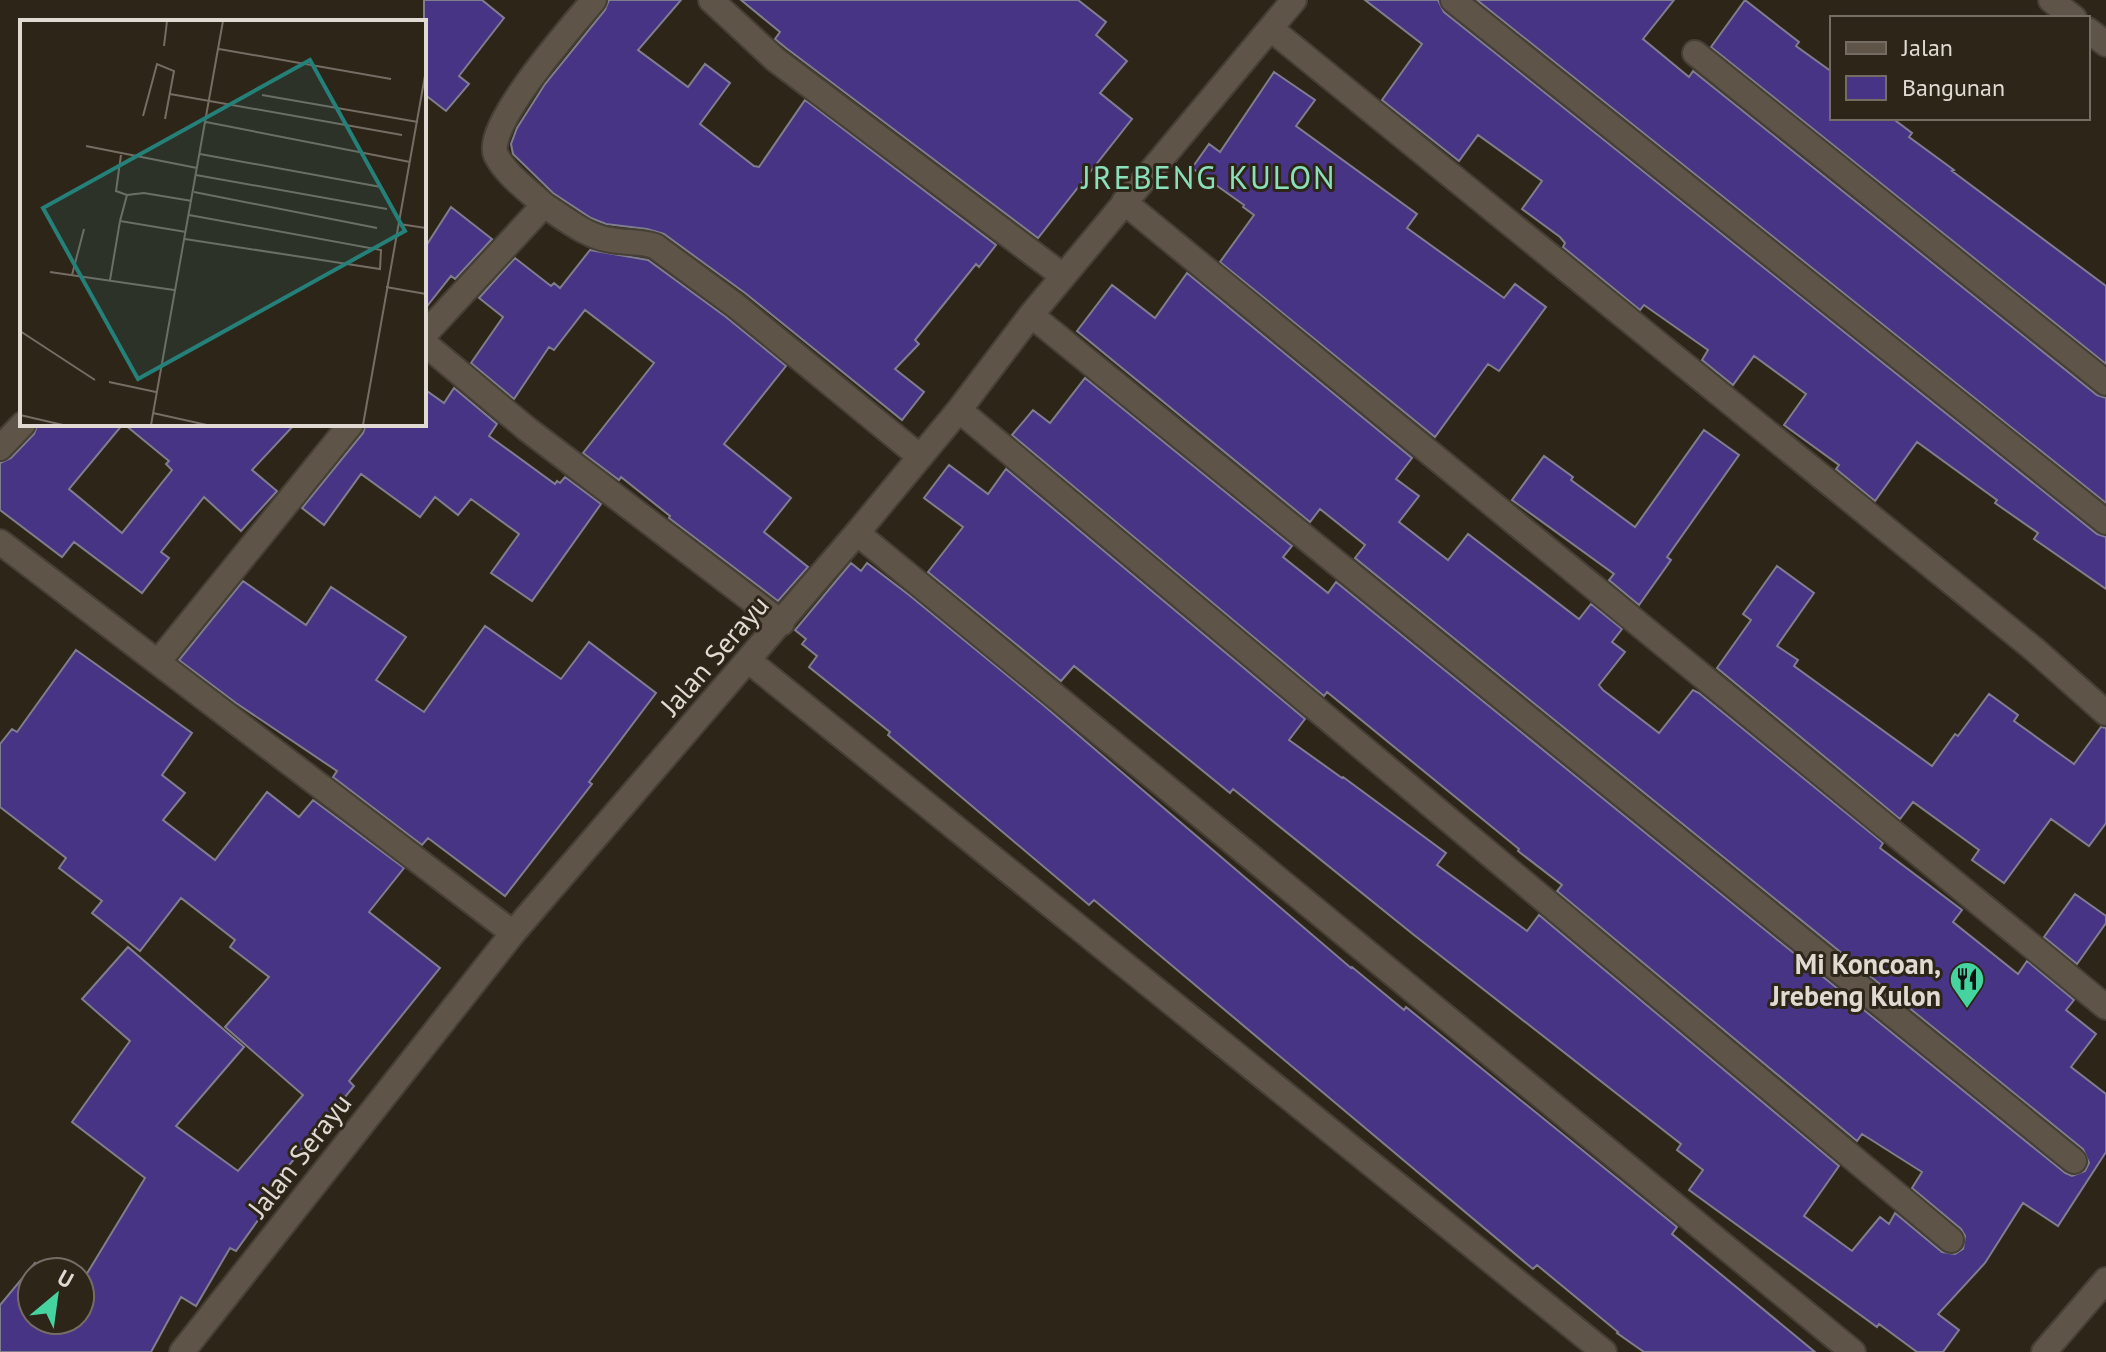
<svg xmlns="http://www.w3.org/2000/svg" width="2106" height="1352" viewBox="0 0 2106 1352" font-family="'PT Sans',sans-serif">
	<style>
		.building { fill: #473484; stroke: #807e8e; stroke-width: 2 }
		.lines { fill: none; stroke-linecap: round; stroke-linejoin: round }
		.minor-casing { stroke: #463f36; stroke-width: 28 }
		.minor { stroke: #5e5447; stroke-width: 24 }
		.labels { text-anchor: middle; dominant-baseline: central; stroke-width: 6; stroke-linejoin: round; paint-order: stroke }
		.street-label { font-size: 28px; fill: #e0dad3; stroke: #2e2519 }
		.poi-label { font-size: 28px; font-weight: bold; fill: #e0dad3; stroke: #2e2519; text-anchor: end }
		.quarter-label { font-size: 32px; letter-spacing: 2px; fill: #8ae0ba; stroke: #2e2519 }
		.inset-road { fill: none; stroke: #756d63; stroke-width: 2 }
		.view { fill: #248078; fill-opacity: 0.15; stroke: #248078; stroke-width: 4 }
		.inset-edge { fill: none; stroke: #e0dad3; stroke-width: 4 }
	</style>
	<rect width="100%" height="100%" fill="#2e2519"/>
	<path class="building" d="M424,0H482L504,18L459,76L469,84L446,111L424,94Z
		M609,0H681L638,50L688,87L705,64L730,83L700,124L754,166L759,167L805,100L996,245L979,267L976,264L915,340L919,344L895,369L924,392L902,420L745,293L664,234L647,229L606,224L591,218L553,193L513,154L511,144L517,128L545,84L605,10Z
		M741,0H1078L1106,22L1096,35L1127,61L1100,93L1132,119L1038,238L786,48L775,39L780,32Z
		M1365,0H1438L1444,12L2097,534L2106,537V589L2034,539L2038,533L1995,503L1997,500L1917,442L1875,501L1836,469L1839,465L1784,425L1806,394L1754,356L1733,385L1702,360L1708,350L1644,305L1640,310L1563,247L1565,243L1560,237L1522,209L1542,181L1478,135L1459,161L1382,100L1422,44Z
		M1477,0H1674L1643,39L1689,77L1693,71L2097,395L2106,398V503Z
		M1745,0L1799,42L1796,46L1832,72V118H1892L1912,133L1909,137L1954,170L1952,171L2106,286V364L1711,47Z
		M1274,72L1315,100L1296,126L1417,214L1407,228L1504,298L1515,284L1546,307L1499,371L1488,364L1435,437L1220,262L1254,215L1243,207L1244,205L1192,168L1209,144L1220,152Z
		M451,207L492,239L455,279L451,276L424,310V249Z
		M590,250L648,260L726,317L786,366L724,444L791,498L764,532L808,567L778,601L669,518L670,516L621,477L619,480L583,453L654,363L585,310L554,350L549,347L514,399L471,363L503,317L479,298L515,258L551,286L554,283L560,288Z
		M1187,273L1412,458L1396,479L1419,496L1399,522L1448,560L1468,534L1579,619L1591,604L1622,629L1612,642L1625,652L1599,685L1603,690L1659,733L1693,690L1699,693L1883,843L1880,848L1962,910L1953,922L2018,974L2027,961L2074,1000L2066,1010L2096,1034L2071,1067L2106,1094V1152L2058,1226L2023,1203L1985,1263L1938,1314L1959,1330L1943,1352H1917L1879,1324L1877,1327L1689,1190L1703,1170L1677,1150L1681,1144L1414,935L1233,789L1230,793L1074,666L1061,681L928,572L963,527L924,498L949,465L988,494L1006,469L1305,719L1289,740L1342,778L1343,777L1446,853L1437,865L1527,931L1539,915L1839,1166L1804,1216L1852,1251L1880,1217L1889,1224L1895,1213L1942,1252L1955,1254L1963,1249L1965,1236L1961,1229L1912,1188L1922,1172L1862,1134L1857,1141L1557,891L1562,885L1518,851L1519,849L1327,692L1324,696L1012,435L1033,410L1050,423L1085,378L1292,546L1283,557L1328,593L1336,582L2065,1173L2072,1176L2085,1171L2089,1163L2083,1149L1355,558L1365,545L1320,509L1310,522L1077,331L1112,285L1155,318Z
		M454,388L497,424L489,436L555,484L557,481L560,483L565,477L601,504L532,601L491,573L519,534L471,499L458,515L435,497L420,517L361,474L324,525L302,508L363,433L366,424H424V389L444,403Z
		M38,424H123L69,489L122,533L172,470L166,464L169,461L124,424H295L252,470L277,491L241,531L204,497L161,552L169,558L142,593L74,542L62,557L0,510V463L11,458L34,434Z
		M1704,430L1739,455L1667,557L1671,560L1639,605L1609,580L1614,574L1512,500L1544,456L1573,477L1571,480L1635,527Z
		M851,563L861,571L867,563L909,595L1042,704L1351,968L1352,967L1404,1010L1406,1007L1677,1227L1672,1234L1815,1352H1644L1617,1333L1618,1332L1537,1265L1533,1269L1094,900L1089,905L888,735L890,732L809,667L817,656L802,644L806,639L795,630Z
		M1777,566L1814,593L1777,646L1798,660L1794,666L1932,766L1955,734L1958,736L1989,694L2018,715L2014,721L2074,764L2101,727L2106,728V823L2089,846L2051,819L2004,883L1972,860L1979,850L1913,802L1900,819L1717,668L1751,620L1743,614Z
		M243,581L306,625L331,587L406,637L376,680L424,712L485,626L561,679L589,642L656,693L589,782L592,784L505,896L428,838L422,845L333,777L337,771L236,703L179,660Z
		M76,650L192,733L162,775L185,793L163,820L215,860L267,792L299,817L313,800L404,868L369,912L440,968L349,1081L354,1086L258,1203L266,1209L236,1251L230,1248L196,1306L181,1297L151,1352H0V1305L35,1263L46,1272H32V1320H80V1285L145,1178L72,1122L130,1041L82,999L128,947L244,1047L176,1126L238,1171L303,1095L225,1027L269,977L230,947L235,940L181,898L140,951L92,913L102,901L59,868L66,858L0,807V744L12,729L17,732Z
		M2075,894L2106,916V923L2077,964L2044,937Z"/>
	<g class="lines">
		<g class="minor-casing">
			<path id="minor" d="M711,0L776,60L1063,276
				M1453,0L2106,522
				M2051,0L2074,18
				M1271,29L2035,650L2106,713
				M2088,30L2106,44
				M1695,53L2106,383
				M1124,202L2106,1007
				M544,205C528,190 506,175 496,155C483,126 574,24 594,0
				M1031,315L2074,1161
				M424,335L544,205C564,218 587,237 611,240C626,243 640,241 655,246L735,305L919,456
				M424,343L527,429L782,623
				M959,410L1951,1240
				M0,448L23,424
				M857,533L1853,1352
				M0,542L513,933
				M749,661L1604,1352
				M158,662L351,424
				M182,1352L513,933L857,533L959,410L1031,315L1294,0
				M2044,1352L2106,1280"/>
		</g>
		<use href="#minor" class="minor"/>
	</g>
	<defs>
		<g id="restaurant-pin" transform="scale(1.8)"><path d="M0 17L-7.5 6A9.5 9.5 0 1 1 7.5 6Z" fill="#45d49f" stroke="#2e2519"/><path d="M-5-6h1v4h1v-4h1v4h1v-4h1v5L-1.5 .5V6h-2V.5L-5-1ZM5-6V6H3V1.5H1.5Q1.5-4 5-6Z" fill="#111"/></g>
	</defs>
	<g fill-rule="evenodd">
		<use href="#restaurant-pin" x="1967" y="979"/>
	</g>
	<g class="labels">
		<g class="street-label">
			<text transform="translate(714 655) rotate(-49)">Jalan Serayu</text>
			<text transform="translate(299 1155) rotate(-52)">Jalan Serayu</text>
		</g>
		<g class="poi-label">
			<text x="1941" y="963">Mi Koncoan,<tspan x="1941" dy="32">Jrebeng Kulon</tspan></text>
		</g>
		<g class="quarter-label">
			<text x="1209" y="177">JREBENG KULON</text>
		</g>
	</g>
	<g transform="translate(20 20)">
		<rect width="406" height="406" fill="#2e2519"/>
		<path class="inset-road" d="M144,26L147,1M199,29L371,59M150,74L382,115M242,75L398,102M123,96L137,44L154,51L145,99M186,102L390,142M66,126L177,148M180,134L361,167M101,135L96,171L107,175M176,155L367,189M174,172L357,208M379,204L406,208M166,212L100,201L107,175L124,173L172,181M165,219L360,249L361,230L169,195M30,252L154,270M52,255L64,209M90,260L100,201M366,267L406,274M0,311L75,360M89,362L136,372M133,393L187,405M0,395L43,405M131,405L203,1M343,405L406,50"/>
		<path class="view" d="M290,40L385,211L118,359L23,188Z"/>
		<rect width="406" height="406" class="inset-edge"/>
	</g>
	<rect x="1830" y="16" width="260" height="104" fill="#2e2519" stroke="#756d63" stroke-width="2"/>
	<rect x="1846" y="42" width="40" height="12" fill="#5e5447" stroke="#756d63" stroke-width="2"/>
	<text x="1902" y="56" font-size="24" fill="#e0dad3">Jalan</text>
	<rect x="1846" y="76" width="40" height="24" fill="#473484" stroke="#756d63" stroke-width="2"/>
	<text x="1902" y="96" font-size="24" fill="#e0dad3">Bangunan</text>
	<g transform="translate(56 1296) rotate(29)"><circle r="38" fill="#2e2519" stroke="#756d63" stroke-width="2"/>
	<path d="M0-6L14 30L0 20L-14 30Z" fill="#45d49f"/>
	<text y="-12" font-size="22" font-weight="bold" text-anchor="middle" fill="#e0dad3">U</text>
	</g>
</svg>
